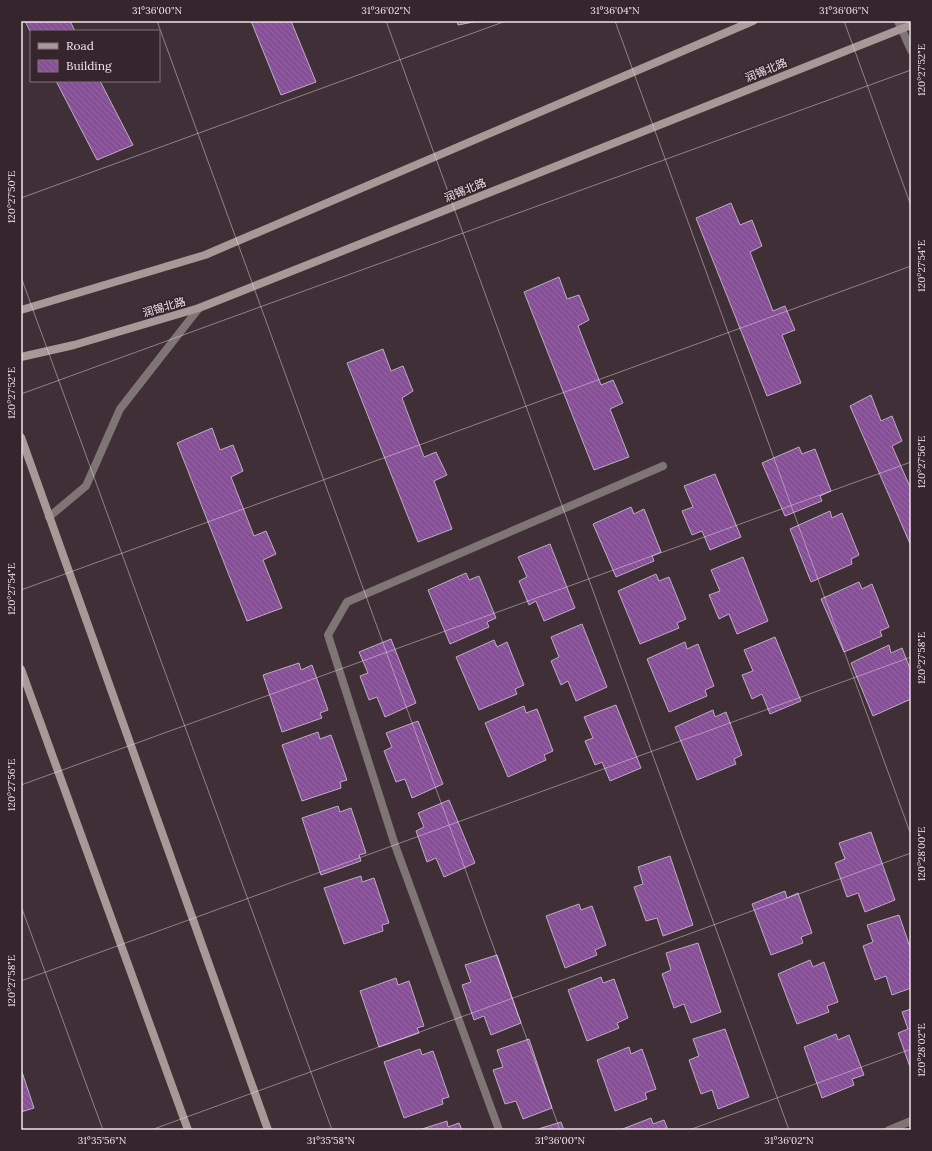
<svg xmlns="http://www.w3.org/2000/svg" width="932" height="1151" viewBox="0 0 932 1151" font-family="Lora,'Noto Sans SC',serif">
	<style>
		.building { fill: url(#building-back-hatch); stroke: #bcaec0 }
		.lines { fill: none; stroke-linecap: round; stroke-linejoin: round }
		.minor { stroke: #7f7575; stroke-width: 8 }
		.tertiary { stroke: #7f7575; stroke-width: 8 }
		.secondary { stroke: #a99898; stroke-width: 8 }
		.ticks { fill: none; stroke: #f0e5ea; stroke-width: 1; stroke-opacity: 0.45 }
		.labels { text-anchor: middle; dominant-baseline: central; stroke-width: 3.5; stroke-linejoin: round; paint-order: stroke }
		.street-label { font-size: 11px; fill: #f0e5ea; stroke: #36252d }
		.neatline { fill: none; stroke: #f0e5ea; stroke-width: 1.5 }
		.ticks-label { font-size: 10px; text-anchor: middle; fill: #f0e5ea }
	</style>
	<defs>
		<pattern id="building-back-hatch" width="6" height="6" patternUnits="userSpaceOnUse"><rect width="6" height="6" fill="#874f97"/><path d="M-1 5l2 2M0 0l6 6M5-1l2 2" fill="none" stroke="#9868a6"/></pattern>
	</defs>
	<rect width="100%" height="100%" fill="#402f37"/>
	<path class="building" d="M25,21H70L75,31H31V33Z
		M251,21H291L316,82L281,95Z
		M457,21H478L458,25Z
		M56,81H100L133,145L97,160Z
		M731,203L740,225L752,220L762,246L750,252L773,311L785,306L795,330L782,335L801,383L767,396L696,218Z
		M559,277L567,299L579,295L589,320L578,326L601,385L613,380L623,403L610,409L629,457L594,470L524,292Z
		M383,349L391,371L403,366L413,391L402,398L424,457L436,452L447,475L434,481L452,529L418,542L347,363Z
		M871,395L881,421L892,416L902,441L892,446L911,489V546L850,406Z
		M212,428L220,450L233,445L243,471L231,477L254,536L266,531L276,554L263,560L282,608L247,621L177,443Z
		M799,447L802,454L815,449L831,491L820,496L822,501L785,516L762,463Z
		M715,474L741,537L710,550L702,531L692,535L682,511L693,507L684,486Z
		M631,507L634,514L644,509L661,552L652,556L654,561L616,577L593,524Z
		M830,511L832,518L842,513L859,555L851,559L852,564L811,582L790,529Z
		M550,544L575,608L544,621L536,601L529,605L519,581L527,577L518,557Z
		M743,557L768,621L737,634L729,614L719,619L709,595L720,591L711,570Z
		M466,573L469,580L479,576L496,618L487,622L489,627L450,644L428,590Z
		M656,574L659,581L669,577L686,619L677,623L679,628L640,644L618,591Z
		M859,582L862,589L872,584L889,627L880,631L882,636L844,652L821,599Z
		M582,624L607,687L576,701L568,681L561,685L551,661L559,657L551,637Z
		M775,637L801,701L770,714L762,694L752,699L742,675L753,671L744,650Z
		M391,639L416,703L385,717L377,697L369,700L360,676L368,673L359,652Z
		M494,640L497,647L507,642L524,685L515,689L517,694L479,710L456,657Z
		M685,642L687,649L698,644L714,686L705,690L707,696L669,712L647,659Z
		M889,645L891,653L902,648L911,671V699L873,716L851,663Z
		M299,663L301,670L312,665L328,710L320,713L322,718L282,732L263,675Z
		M616,705L641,768L610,781L602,762L595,765L585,741L593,738L584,717Z
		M524,706L526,713L537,709L553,751L544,755L546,760L508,777L485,723Z
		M713,710L715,717L726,712L742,755L734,759L736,764L697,780L675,727Z
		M418,721L443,784L412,798L405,779L396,782L384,751L392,747L386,733Z
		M318,732L320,739L331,735L347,780L340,782L341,788L302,801L282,745Z
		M449,800L475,863L444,877L436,858L427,862L416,831L424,827L418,813Z
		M338,806L340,812L351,808L366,853L359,855L361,861L321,875L302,818Z
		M871,832L895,900L865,912L858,893L847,897L835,863L845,859L839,843Z
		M670,856L693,925L663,936L657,918L646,921L634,887L643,884L638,867Z
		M361,876L362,882L374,878L389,923L382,925L383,931L344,944L324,888Z
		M785,891L787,898L798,893L812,933L801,937L803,943L771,955L752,904Z
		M579,904L581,910L592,906L606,945L595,950L597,955L565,968L546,916Z
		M899,915L911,950V988L892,995L886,976L875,980L863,946L873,942L867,925Z
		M698,943L721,1012L691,1023L684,1004L674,1008L662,974L671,970L666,953Z
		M497,955L521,1023L491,1035L484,1016L474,1020L462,985L471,982L465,965Z
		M810,960L813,967L824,962L838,1002L827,1006L829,1012L797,1024L778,974Z
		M601,977L603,983L614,979L628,1018L617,1023L619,1028L587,1041L568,990Z
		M396,978L398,985L409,981L424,1026L417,1028L419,1033L379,1047L360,991Z
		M911,1009V1067H910L898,1033L908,1029L902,1012Z
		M725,1029L749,1097L718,1109L712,1090L701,1094L689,1060L699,1056L693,1039Z
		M836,1034L838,1040L849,1035L864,1075L852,1079L854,1085L822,1098L804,1047Z
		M529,1039L552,1108L523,1119L516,1101L505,1104L493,1070L503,1067L497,1050Z
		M629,1047L631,1054L642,1049L656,1089L645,1093L647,1099L615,1111L597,1060Z
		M420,1049L422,1055L433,1051L449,1097L442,1099L443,1104L404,1118L384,1062Z
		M21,1069L34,1108L21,1112Z
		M651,1118L653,1124L664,1120L668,1130H620Z
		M447,1121L448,1127L459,1123L462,1130H419Z
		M561,1122L564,1130H535Z"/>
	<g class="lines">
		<path class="minor" d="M49,517L86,486L120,409L199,308
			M499,1130L395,845L328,635L347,602L663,466
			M889,1130L911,1121"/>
		<path class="tertiary" d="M898,21L911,50"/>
		<path class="secondary" d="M21,310L205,255L753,21
			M21,357L74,345L199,308L911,25
			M21,437L268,1130
			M21,669L188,1130"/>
	</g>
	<path class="ticks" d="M157,21L560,1130M386,21L789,1130M615,21L911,835M844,21L911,206M21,198L506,21M21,277L332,1130M21,394L911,70M21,590L911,266M21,785L911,462M21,906L103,1130M21,981L911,657M151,1130L911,853M689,1130L911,1049"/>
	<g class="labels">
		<g class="street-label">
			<text transform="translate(766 70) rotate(-22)">润锡北路</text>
			<text transform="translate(465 190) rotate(-22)">润锡北路</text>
			<text transform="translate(164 307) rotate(-16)">润锡北路</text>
		</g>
	</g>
	<rect width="932" height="1151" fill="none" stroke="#36252d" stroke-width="44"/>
	<rect x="30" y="30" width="130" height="52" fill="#36252d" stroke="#807279"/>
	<rect x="38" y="43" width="20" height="6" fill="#a99898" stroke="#807279"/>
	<text x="66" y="50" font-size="12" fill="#f0e5ea">Road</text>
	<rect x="38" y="60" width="20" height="12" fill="url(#building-back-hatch)" stroke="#807279"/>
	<text x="66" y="70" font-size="12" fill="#f0e5ea">Building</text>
	<rect x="22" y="22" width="888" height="1107" class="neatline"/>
	<g class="ticks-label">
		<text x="157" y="14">31°36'00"N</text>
		<text x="386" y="14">31°36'02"N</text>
		<text x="615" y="14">31°36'04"N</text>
		<text x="844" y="14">31°36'06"N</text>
		<text transform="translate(921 70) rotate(-90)" y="4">120°27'52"E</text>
		<text transform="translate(11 197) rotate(-90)" y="4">120°27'50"E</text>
		<text transform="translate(921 266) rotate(-90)" y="4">120°27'54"E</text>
		<text transform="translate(11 393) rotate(-90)" y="4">120°27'52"E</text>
		<text transform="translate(921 462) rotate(-90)" y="4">120°27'56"E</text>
		<text transform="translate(11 589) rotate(-90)" y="4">120°27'54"E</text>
		<text transform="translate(921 658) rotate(-90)" y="4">120°27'58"E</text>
		<text transform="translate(11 785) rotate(-90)" y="4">120°27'56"E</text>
		<text transform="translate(921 854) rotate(-90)" y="4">120°28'00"E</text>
		<text transform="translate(11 981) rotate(-90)" y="4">120°27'58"E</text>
		<text transform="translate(921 1050) rotate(-90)" y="4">120°28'02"E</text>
		<text x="102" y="1144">31°35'56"N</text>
		<text x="331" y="1144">31°35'58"N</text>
		<text x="560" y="1144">31°36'00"N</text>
		<text x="789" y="1144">31°36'02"N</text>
	</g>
</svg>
